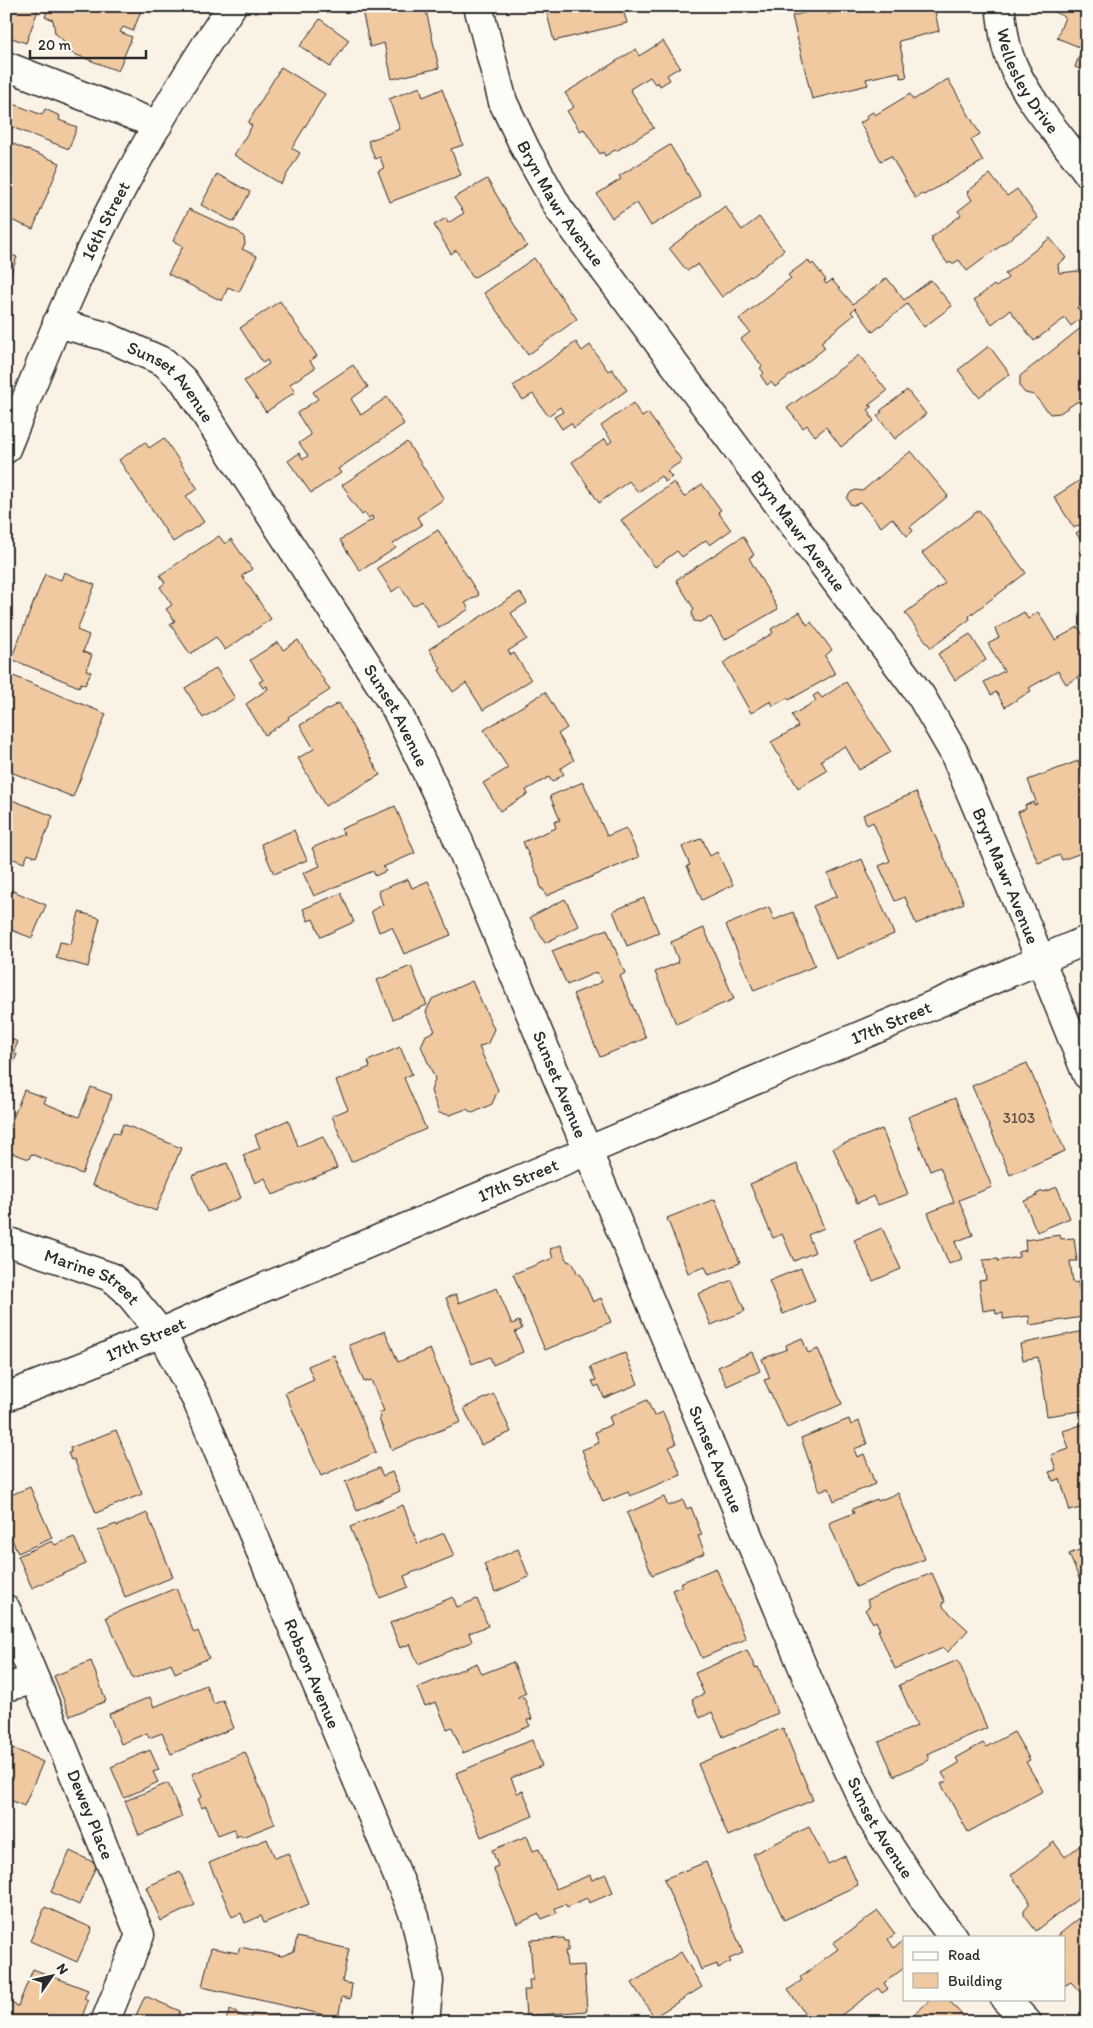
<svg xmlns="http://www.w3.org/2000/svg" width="1093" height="2028" viewBox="0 0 1093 2028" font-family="Itim,sans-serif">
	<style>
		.building { fill: #f1c9a0; stroke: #2b2b2b }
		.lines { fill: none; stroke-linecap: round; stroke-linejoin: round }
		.minor-casing { stroke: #2b2b2b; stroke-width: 31 }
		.minor { stroke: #fdfcf7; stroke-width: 28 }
		.labels { text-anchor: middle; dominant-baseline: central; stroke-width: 5; stroke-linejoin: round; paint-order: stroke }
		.number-label { font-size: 15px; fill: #5c5248 }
		.street-label { font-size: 18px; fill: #2b2b2b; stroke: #fdfcf7 }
	</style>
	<rect width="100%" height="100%" fill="#fbf2e6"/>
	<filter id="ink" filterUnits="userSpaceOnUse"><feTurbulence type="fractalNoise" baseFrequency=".02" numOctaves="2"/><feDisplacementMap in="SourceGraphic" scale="10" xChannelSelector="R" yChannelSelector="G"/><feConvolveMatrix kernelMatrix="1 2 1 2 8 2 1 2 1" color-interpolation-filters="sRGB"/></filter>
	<g filter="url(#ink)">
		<path class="building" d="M6,6H28L38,10L26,43L6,36Z
			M49,6H143L133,31L123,27L120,32L132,37L118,71L61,49L64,41L55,33L53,20L45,17Z
			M361,6H425L439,68L392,79L384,43L370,47Z
			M545,6H622L627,23L554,41Z
			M859,6H934L939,31L899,41L907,77L901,78L899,72L866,79L868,85L812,99L792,16L827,7L828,14Z
			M1040,6H1087V72L1075,67L1082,48L1057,38L1065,17Z
			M320,19L349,40L330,67L300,46Z
			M663,41L680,67L667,75L670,80L660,86L658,82L655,84L650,77L630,89L654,128L616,151L615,150L605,156L603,152L600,154L584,129L580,131L567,111L574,107L565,93L636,49L639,56Z
			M281,67L325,94L292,148L300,153L281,184L234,155L252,126L248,123Z
			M948,79L980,134L971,140L983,161L924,195L922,194L915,198L891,156L881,161L860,123L867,119L866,116L873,112L875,115L910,94L913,100Z
			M420,87L423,97L442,89L463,145L451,149L461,175L390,202L378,171L384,168L380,157L375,159L368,141L400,129L389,99Z
			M6,101L42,115L45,109L60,116L59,120L77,127L69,149L6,125Z
			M6,141L60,163L33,229L6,218Z
			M670,145L701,196L651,226L637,203L612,218L597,194L621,179L619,176Z
			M217,174L250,192L234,222L201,205Z
			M990,174L1007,196L1017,189L1038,218L967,271L959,260L952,264L950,262L948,264L931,241L933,240L931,238L961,215L958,211L972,200L967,192Z
			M487,179L527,246L473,278L456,250L451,254L434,225L446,218L448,223L464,213L454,198Z
			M725,206L742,230L759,217L784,250L751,277L750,276L722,297L698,264L687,271L669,248Z
			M189,209L239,232L244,237L245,244L242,249L257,256L239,292L228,287L222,301L168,274L183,246L173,241Z
			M1050,238L1066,258L1058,264L1059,273L1078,271L1087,282V299L1077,307L1083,316L1071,326L1065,318L1034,341L1010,310L992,324L974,300L994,285L996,287L1008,278L1005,274Z
			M6,253L17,257L8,282L6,281Z
			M534,258L577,319L528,355L484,293Z
			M808,260L811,265L813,263L826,280L824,281L826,284L832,280L853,304L887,278L904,300L931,280L952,306L924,327L907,304L873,332L855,308L851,312L854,315L821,342L825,348L775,387L771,382L767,385L761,376L764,373L760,368L762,366L741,339L750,332L739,319L791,278L788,275Z
			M280,301L317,356L310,361L315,368L290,384L295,392L266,412L244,381L269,364L267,360L263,363L240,328Z
			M1087,323V411L1085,412L1078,401L1060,413L1050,414L1034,395L1025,393L1020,387V376Z
			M576,342L582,351L590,345L608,371L612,369L627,390L574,428L571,423L562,429L554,417L563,412L560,407L548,416L533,394L523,400L513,386Z
			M989,346L1010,374L979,397L958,370Z
			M859,355L887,391L869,405L872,407L868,410L871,413L870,415L874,421L841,447L826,427L815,436L807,425L803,428L787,408Z
			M353,365L368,387L351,399L361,415L387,397L404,424L338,469L341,473L311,493L288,461L299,453L303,459L308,456L299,443L311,435L297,413L318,399L313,392Z
			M907,390L926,414L895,439L877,416L882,412L880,411Z
			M633,403L642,417L648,413L682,461L667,471L672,477L665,482L661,476L638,492L629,481L599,503L572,462L605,439L608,444L612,441L601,426Z
			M164,438L198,489L186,496L204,522L173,542L119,460L145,442L149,448Z
			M407,442L444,499L417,517L422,525L393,544L396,548L360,571L340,540L373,519L372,516L368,518L365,513L362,515L347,495L349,494L342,485Z
			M911,451L948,496L910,527L913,531L907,536L892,518L881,527L861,503L853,505L850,504L847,498L851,492L856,490L862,491Z
			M1085,477L1087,480V520L1074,528L1054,497Z
			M674,482L684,497L702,484L721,510L718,512L731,530L710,545L706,540L682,557L677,551L655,567L621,520Z
			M979,510L1026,573L969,616L970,619L931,648L905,613L945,583L922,553Z
			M1087,526V563L1086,564L1079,552L1086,548L1076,533Z
			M438,530L479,595L465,603L469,609L439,628L422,601L413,606L400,586L392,592L377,568Z
			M219,536L225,544L231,539L252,569L242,576L271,619L225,650L216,637L190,654L170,624L175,621L166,609L172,605L160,587L165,583L160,575Z
			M743,536L754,555L749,558L778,609L724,640L711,617L700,622L694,621L692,613L694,609L676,580Z
			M64,572L95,585L77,630L89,635L83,652L92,655L86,670L91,672L85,685L81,683L79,687L11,659L45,574L61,580Z
			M520,592L527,603L511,613L527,639L508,651L511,655L514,653L531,680L483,710L466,683L453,692L439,670L441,669L429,649Z
			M800,612L807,625L811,622L832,650L825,656L835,674L789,700L787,698L773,706L771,701L751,713L723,663L773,633L771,629Z
			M1024,612L1028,619L1038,612L1055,640L1078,627L1087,641V672L1066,684L1058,671L1029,688L1031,691L1005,707L996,692L991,695L984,682L1004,671L988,644L999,638L995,629Z
			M970,634L986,660L955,680L938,654Z
			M298,640L330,690L288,717L289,719L265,735L246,704L268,689L267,686L263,688L259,682L263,680L250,660L278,642L283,650Z
			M216,668L235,698L203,718L185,688Z
			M6,673L106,714L73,797L6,770Z
			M846,682L891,752L859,770L845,746L821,760L827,771L798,788L771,742L798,727L792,715L816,701L813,696L818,693L822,698Z
			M545,692L567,728L558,734L574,760L560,769L564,774L552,782L549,777L526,790L528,794L500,811L483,783L508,768L484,730Z
			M339,703L380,775L325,806L298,758L314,749L300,725Z
			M1078,761L1087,785V851L1062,860L1060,855L1038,863L1018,812L1026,809L1025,805L1034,802V805L1037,804L1028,780Z
			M583,782L607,836L626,828L639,857L546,896L543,889H541L539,879L523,842L556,828L554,822L560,820L550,796Z
			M6,787L11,789L7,798L53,816L36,857L28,854L24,863L6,856Z
			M916,792L964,903L916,924L905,897L895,901L879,866L890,861L873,822L867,825L863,815Z
			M395,806L415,853L383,867L386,871L375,876L373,871L314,896L303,873L320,866L312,848L344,834L341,829Z
			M294,830L307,860L274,874L261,844Z
			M702,838L710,856L717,852L733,885L702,900L687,866L690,865L682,847Z
			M862,859L894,934L836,959L813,906L837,896L828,874Z
			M408,879L412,888L428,881L451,935L404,954L392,927L379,932L371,911L383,905L378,891Z
			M11,890L46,905L32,938L6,928V902Z
			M341,893L354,922L321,937L313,919L308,921L303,909Z
			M644,898L659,933L627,946L613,911Z
			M565,899L579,926L545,943L530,917Z
			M769,907L774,920L793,912L815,966L754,991L726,925Z
			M79,912L100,918L88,967L56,958L60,942L71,944Z
			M704,928L734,999L676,1024L655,972L679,962L671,942Z
			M607,929L625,973L620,976L646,1038L600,1057L573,994L602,982L597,972L567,985L552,951Z
			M411,966L427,1005L393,1019L377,980Z
			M472,981L494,1029L488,1043L479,1047L498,1090L492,1104L473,1113L466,1109L450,1115L439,1113L431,1091L435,1079L421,1046L426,1035L435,1031L426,1012L432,999Z
			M6,1037L18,1042L13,1053L17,1054L6,1081Z
			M400,1047L412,1074L404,1078L426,1129L351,1162L332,1116L348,1109L336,1081L370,1067L368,1061Z
			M1027,1063L1065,1151L1010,1175L972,1086Z
			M91,1087L112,1095L82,1174L31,1154L29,1159L6,1151V1136L24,1090L46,1098L44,1103L79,1117Z
			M955,1098L992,1187L959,1200L973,1235L955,1242L962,1259L949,1264L928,1213L954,1202L940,1167L930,1171L908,1117Z
			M288,1120L298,1146L323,1136L337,1168L273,1195L265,1178L255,1183L243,1155L260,1148L255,1135Z
			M123,1124L181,1148L156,1211L92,1185L113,1132L119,1134Z
			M882,1129L908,1194L878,1205L874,1196L857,1203L833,1148Z
			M227,1163L241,1198L207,1212L192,1176Z
			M797,1164L824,1228L808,1235L815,1252L794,1261L782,1234L773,1238L750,1184Z
			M1057,1187L1070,1218L1037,1232L1024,1201L1037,1196L1036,1194L1043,1191L1044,1192Z
			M715,1199L740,1263L709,1275L705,1267L688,1273L667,1218Z
			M882,1228L901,1269L873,1281L854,1240Z
			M1060,1235L1061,1239L1074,1238L1077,1261H1070L1073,1283L1078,1282L1083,1317L1030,1325L1029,1316L1003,1319V1313L996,1314L995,1309L983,1311L979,1281L986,1280L983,1260L998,1259V1261L1019,1257V1252L1026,1250L1025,1240Z
			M561,1245L567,1261L573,1263L577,1273L581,1275L593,1302L601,1298L611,1322L545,1350L513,1274L553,1258L550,1249Z
			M801,1268L815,1301L783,1314L769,1281Z
			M732,1280L745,1311L711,1325L698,1294Z
			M497,1288L512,1324L519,1321L522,1329L515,1332L523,1352L493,1365L490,1357L472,1364L446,1298L456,1294L459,1303Z
			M385,1331L398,1362L430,1349L461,1422L392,1450L379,1419L381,1418L379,1413L384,1411L371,1380L364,1382L349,1345Z
			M1084,1331L1087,1348V1410L1047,1416L1038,1357L1023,1360L1020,1344Z
			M802,1338L808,1353L818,1349L842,1404L787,1428L764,1380L770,1378L762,1359L787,1349L786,1345Z
			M752,1352L760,1371L727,1386L718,1367Z
			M625,1353L638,1384L604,1398L599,1385L595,1387L592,1381L596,1380L590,1367Z
			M334,1355L376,1452L321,1476L285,1393L314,1380L308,1366Z
			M494,1394L511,1432L481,1445L464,1408Z
			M647,1400L654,1416L663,1412L676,1444L669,1447L681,1475L630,1496L628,1492L603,1502L582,1450L599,1443L595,1432L612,1424L609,1417Z
			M849,1419L851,1425L859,1421L867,1444L854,1449L857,1457L864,1454L875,1484L834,1501L829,1488L820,1492L801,1438Z
			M1087,1423V1506L1070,1511L1060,1479L1053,1481L1049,1472L1056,1470L1051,1455L1069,1449L1063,1431Z
			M116,1430L142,1494L96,1513L74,1459L71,1460L68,1453L71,1452L70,1448Z
			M379,1468L383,1476L392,1472L400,1491L357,1511L345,1482Z
			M30,1487L52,1538L18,1553L6,1526V1497Z
			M898,1493L925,1559L856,1587L829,1523L854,1513L852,1509L877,1499L878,1501Z
			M664,1497L668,1506L683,1500L687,1509L691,1507L702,1535L698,1536L705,1553L652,1575L627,1513Z
			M403,1505L418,1544L444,1533L454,1556L404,1576L408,1587L380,1598L350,1527Z
			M147,1513L173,1577L125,1597L98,1531L116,1524L117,1526Z
			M74,1537L86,1564L32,1588L18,1556L52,1541L55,1545Z
			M1087,1547V1589L1084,1590L1069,1554Z
			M518,1549L529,1577L495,1592L484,1564Z
			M716,1568L746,1639L702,1658L672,1590L682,1586L680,1583Z
			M932,1573L945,1602L942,1603L944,1608L968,1630L948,1652L943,1648L895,1669L878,1630H880L876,1621L873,1623L865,1610L870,1606L867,1600Z
			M176,1588L194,1633L198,1631L209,1658L175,1673L171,1663L133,1679L106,1617Z
			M453,1597L457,1607L477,1599L488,1626L469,1633L472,1642L418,1664L410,1644L400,1648L390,1623Z
			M747,1650L755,1668L758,1667L778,1713L723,1737L712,1712L700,1718L692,1699L704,1694L695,1673Z
			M958,1660L987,1728L927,1754L929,1760L894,1776L879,1742L917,1726L899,1685Z
			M91,1661L106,1701L70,1716L54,1676Z
			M513,1662L526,1693L518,1697L519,1699L524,1697L532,1719L527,1720L530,1726L463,1753L452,1727L447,1729L436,1702L425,1706L417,1688L477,1663L482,1674Z
			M206,1685L214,1704L223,1700L234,1728L171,1754L162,1733L149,1738L147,1733L121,1744L109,1714L150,1697L154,1707Z
			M783,1728L813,1800L728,1836L698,1764Z
			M1014,1732L1030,1760L1026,1762L1043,1791L968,1832L941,1784L947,1781L942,1773L959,1763L956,1758L983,1743L986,1747Z
			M532,1740L542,1766L511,1778L517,1793L523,1791L533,1816L481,1837L456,1773L505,1753L504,1751Z
			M6,1745L43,1762L24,1806L6,1798Z
			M150,1750L159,1770L153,1772L158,1782L124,1798L111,1767Z
			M245,1752L275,1824L242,1837L241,1835L236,1837L234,1829L218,1835L206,1806L202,1808L198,1799L202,1797L192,1774Z
			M168,1783L182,1817L139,1835L125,1801Z
			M809,1827L828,1864L845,1856L858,1885L784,1920L753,1854Z
			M527,1836L533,1851L539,1849L556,1889L590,1875L592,1880L606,1874L613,1893L589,1903L587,1898L567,1907L565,1904L555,1908L557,1913L542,1919L539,1914L517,1924L493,1868L498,1866L492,1850Z
			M267,1839L275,1858L288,1853L309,1904L264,1923L261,1916L245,1923L241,1913L232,1917L209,1863Z
			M1087,1840V1892L1036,1931L1024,1915V1910L1029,1904V1899L1011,1875L1054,1842L1065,1857Z
			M70,1851L97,1864L79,1905L51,1892Z
			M706,1862L743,1953L729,1959L731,1962L718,1968L717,1964L701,1970L664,1879Z
			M180,1872L195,1905L161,1921L146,1887Z
			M45,1907L92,1928L77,1962L30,1941Z
			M878,1911L895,1934L888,1939L894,1948L902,1942L904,1944V1968L884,1983L888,1989L882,1993L878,1988L832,2022H811L788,1990L802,1980L800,1977L838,1949L833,1943Z
			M1087,1912V1993L1083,1989L1080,1992L1071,1982L1064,1986V1937H1056Z
			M297,1937L349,1949L342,1982L352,1984L350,1999L342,1997L338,2018L202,1987L211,1948L238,1953L240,1947L282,1956L294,1951Z
			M564,1938L565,1941H568V1951H565L567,1966L584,1965L587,2011L526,2016L524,1990H530L529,1980H533L530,1940Z
			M681,1952L702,1987L654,2017L632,1983Z
			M33,1969L88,1990L84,1999L88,2001L80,2022H6V2001L18,2006Z
			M145,1996L180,2011L176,2022H133Z
			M931,1999H948L968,2022H906Z
			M230,2010L250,2019L252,2014L273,2017L274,2015L290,2022H225Z"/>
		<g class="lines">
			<g class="minor-casing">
				<g id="minor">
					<path id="s1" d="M478,6L503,102L526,150L559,209L921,696L954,753L1017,902L1087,1075"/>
					<path id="s2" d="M1000,6C1003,25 1004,46 1012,63C1028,102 1062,138 1087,172"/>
					<path d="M6,66L158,125"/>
					<path id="s3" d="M57,323L105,336L164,362L184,381L396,709L451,823L821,1711L871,1818L925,1901L953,1937"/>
					<path id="s4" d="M6,449C39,368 71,286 111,209C148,139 187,71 232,6"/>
					<path id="s5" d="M6,1241L111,1277L126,1290L161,1333L197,1401L415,1917L429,1981L425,2022"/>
					<path id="s6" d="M6,1397L92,1363L251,1293L1087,940"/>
					<path id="s7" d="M6,1609L140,1935L105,2022"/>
					<path d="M6,1687L35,1680"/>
					<path d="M1005,1999L1027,2022"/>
				</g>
			</g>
			<use href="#minor" class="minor"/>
		</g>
	</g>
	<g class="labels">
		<g class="number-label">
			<text x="1019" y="1118">3103</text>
		</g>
		<g class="street-label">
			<text stroke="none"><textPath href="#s2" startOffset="81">Wellesley Drive</textPath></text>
			<text stroke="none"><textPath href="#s1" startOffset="216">Bryn Mawr Avenue</textPath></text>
			<text stroke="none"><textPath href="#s4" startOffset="249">16th Street</textPath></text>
			<text stroke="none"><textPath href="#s3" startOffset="132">Sunset Avenue</textPath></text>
			<text stroke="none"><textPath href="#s1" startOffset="621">Bryn Mawr Avenue</textPath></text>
			<text stroke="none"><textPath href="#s3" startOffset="538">Sunset Avenue</textPath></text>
			<text stroke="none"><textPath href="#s1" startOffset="1026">Bryn Mawr Avenue</textPath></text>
			<text stroke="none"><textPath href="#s6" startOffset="961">17th Street</textPath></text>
			<text stroke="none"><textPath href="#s3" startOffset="942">Sunset Avenue</textPath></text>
			<text stroke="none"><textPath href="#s6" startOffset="556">17th Street</textPath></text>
			<text stroke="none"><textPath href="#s5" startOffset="94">Marine Street</textPath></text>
			<text stroke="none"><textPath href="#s6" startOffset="151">17th Street</textPath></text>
			<text stroke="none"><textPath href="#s3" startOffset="1348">Sunset Avenue</textPath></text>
			<text stroke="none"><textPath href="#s5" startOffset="559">Robson Avenue</textPath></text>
			<text stroke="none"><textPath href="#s7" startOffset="222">Dewey Place</textPath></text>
			<text stroke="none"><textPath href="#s3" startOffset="1752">Sunset Avenue</textPath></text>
		</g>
	</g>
	<rect width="1093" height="2028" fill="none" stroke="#fdfcf7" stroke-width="25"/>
	<rect x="12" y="12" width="1068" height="2003" fill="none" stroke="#2b2b2b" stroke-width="2" filter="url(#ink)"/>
	<rect x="903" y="1936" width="162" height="65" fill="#fdfcf7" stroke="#a9a8a5"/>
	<rect x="913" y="1952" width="25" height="8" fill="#fdfcf7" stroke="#a9a8a5"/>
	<text x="948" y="1960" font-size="15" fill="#2b2b2b">Road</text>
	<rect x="913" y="1973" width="25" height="15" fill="#f1c9a0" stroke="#a9a8a5"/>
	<text x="948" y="1986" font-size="15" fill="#2b2b2b">Building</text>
	<g transform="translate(52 1976) rotate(56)" stroke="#fdfcf7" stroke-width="4" paint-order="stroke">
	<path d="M0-4L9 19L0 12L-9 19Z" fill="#2b2b2b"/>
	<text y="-8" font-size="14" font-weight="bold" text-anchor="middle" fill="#2b2b2b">N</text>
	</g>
	<path d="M30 50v8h116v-8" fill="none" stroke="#2b2b2b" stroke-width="2.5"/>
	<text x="38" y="50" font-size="15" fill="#2b2b2b" stroke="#fdfcf7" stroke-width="4" paint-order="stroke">20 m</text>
</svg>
